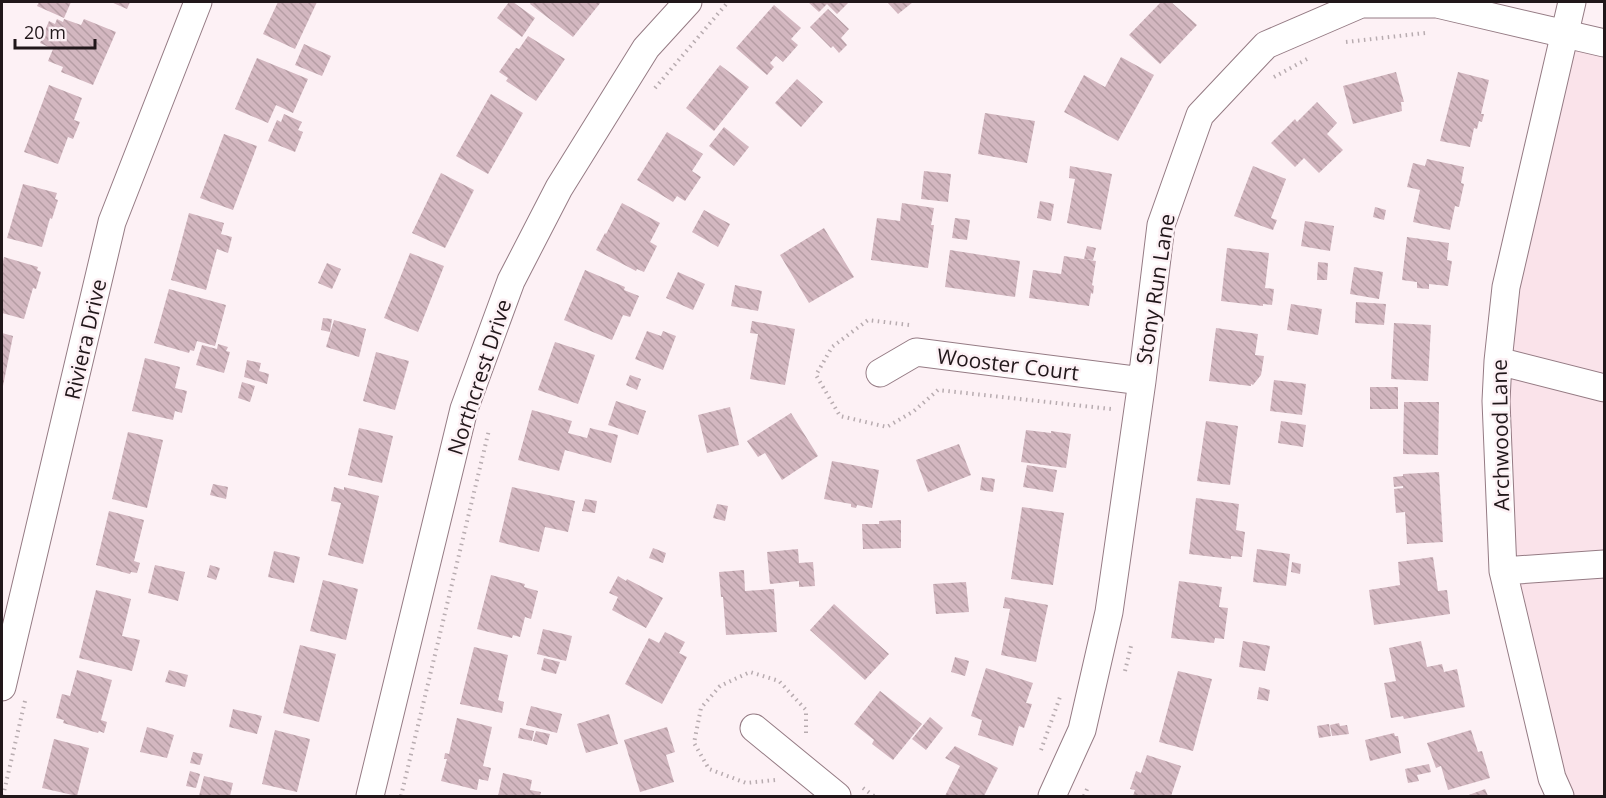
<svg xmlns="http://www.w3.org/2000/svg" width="1606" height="798" viewBox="0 0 1606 798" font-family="'Open Sans',sans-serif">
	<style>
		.built { fill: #fae3ea }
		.building { fill: url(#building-back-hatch) }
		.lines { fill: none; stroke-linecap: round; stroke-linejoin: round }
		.minor-casing { stroke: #957b84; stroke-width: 29 }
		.path { stroke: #b8acb0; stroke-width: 4; stroke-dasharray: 1.5 4.5; stroke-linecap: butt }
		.minor { stroke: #fff; stroke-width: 27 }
		.labels { text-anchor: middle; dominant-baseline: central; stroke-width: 5; stroke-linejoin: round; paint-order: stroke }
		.street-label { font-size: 21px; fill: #21171a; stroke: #fdf1f5 }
	</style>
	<defs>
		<pattern id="building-back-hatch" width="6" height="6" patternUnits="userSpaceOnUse" patternTransform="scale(1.5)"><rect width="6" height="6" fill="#d3b7c0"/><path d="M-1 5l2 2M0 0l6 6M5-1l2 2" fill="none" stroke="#b59da4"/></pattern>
	</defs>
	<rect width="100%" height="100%" fill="#fdf1f5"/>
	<path class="built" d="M1565,33L1604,43V796H1560L1503,571L1496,401Z"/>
	<path class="building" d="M39,2H71L64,18L37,6Z
		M111,2H130L127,9Z
		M278,2H317L295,49L263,34Z
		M509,2H513L535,18L522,37L497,18Z
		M531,2H601L573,37L530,4Z
		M808,2H849L837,14L827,4L819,12Z
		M887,2H913L898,14Z
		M1161,2H1171L1197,25L1160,64L1129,35Z
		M774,5L801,28L791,39L798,45L783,62L776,56L770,63L774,67L767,75L736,48Z
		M828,9L849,29L841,38L847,45L839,53L833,46L831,48L810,27Z
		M57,19L63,22L64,19L81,25L84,19L116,32L93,85L61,72L63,67L48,61L53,49L40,43L49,21L55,24Z
		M528,36L565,59L536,101L506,81L508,78L499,72L516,48L519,49Z
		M304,44L331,56L322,76L295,65Z
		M1121,57L1154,75L1118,141L1064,112L1084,75L1105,87Z
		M257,58L308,79L293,113L276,105L268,123L235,109Z
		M720,65L749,87L714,131L686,108Z
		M1396,72L1404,102H1401L1402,111L1353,124L1343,86Z
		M1458,72L1489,80L1481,114H1484L1482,122L1479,121L1477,129L1474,128L1470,147L1440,141Z
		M797,79L823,102L801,127L775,103Z
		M49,85L82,98L74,120L80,122L73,139L68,137L58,164L24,152Z
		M491,94L523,113L488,174L456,156Z
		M1317,102L1337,123L1327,134L1343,150L1319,173L1304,158L1295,167L1271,143L1295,119L1297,122Z
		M985,113L1035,121L1027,163L978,154Z
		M284,114L302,122L298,130L303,132L295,152L268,141L277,120L281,122Z
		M724,127L749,147L734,166L709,146Z
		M667,132L703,154L692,171L701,177L685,201L677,196L673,202L637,180Z
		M224,134L257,146L233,210L200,198Z
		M1427,159L1464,167L1461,183L1464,184L1459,207L1455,206L1450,230L1413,222L1420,190L1407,187L1413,163L1425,166Z
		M1070,166L1112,174L1101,230L1067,223L1075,179L1069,178Z
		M1253,166L1286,179L1271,218L1277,220L1273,230L1234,216Z
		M924,171L951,174L948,202L921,199Z
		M441,173L474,190L445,248L412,233Z
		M23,184L57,193L55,199L58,200L52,219L50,218L42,247L7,238Z
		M1040,201L1054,204L1051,221L1037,218Z
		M622,203L660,223L650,242L657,246L644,272L637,269L636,271L596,250L605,233L606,234Z
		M902,203L934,208L931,225H934L928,268L871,260L877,218L900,221Z
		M1375,207L1386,210L1384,220L1373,217Z
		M704,210L730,224L718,247L692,232Z
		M189,213L224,223L221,234L232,237L228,253L217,249L206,290L171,280Z
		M955,218L970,220L967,240L952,238Z
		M1305,221L1334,226L1330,251L1301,246Z
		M824,228L854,277L809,303L780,255Z
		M1407,237L1449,243L1447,260L1452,261L1448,286L1429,284V289L1417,288V282L1402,280Z
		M1087,246L1096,248L1093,260L1084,259Z
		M1227,248L1269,253L1265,288L1274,289L1272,305L1263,304V306L1221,301Z
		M950,250L1020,261L1015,297L945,287Z
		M410,253L444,266L418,332L384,318Z
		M1064,256L1096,261L1092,285L1094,286L1093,294L1091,293L1089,306L1029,298L1033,270L1061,274Z
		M4,257L38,267L37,270L41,272L36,289L33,288L24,319L2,313V266Z
		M1318,262L1328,263L1327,280H1317Z
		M327,263L341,269L332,289L318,283Z
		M1354,267L1383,272L1379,299L1350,294Z
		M585,270L625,287L624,290L639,296L630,317L623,315L612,340L564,320Z
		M678,272L705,284L693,310L666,298Z
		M735,285L762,291L758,311L731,306Z
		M169,289L226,305L215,346L197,341L194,351L190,350L189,353L154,343Z
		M1356,302L1386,304L1384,325L1355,323Z
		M1291,304L1322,309L1318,335L1287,330Z
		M323,318L332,319L330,332L321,330Z
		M334,320L366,329L359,357L326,347Z
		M752,321L795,329L785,385L750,379L758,334L750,333Z
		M1394,323L1431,325L1428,381L1391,379Z
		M1216,328L1258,334L1255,355L1264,356L1261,375L1253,385L1251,384V386L1209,381Z
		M647,331L661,336L663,331L676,336L663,370L635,359Z
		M2,333L13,336L2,391Z
		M555,342L595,355L578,404L538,390Z
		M218,344L228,347L226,351L230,352L224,373L196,365L202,345L217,349Z
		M376,352L409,361L395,410L363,401Z
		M145,358L180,367L175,388L187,391L182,413L175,411L173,420L132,411Z
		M247,360L261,363L259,371L269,374L267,384L244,377Z
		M630,375L641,379L637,390L626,385Z
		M1274,380L1306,384L1302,415L1270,411Z
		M242,382L255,386L250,402L238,398Z
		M1370,387H1398V409H1370Z
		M616,401L646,411L638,435L608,425Z
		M1404,402H1439L1438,455L1403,454Z
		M730,407L739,445L707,453L698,415Z
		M532,410L572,421L568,433L587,438L590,428L618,435L611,463L565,450L559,471L518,460Z
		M791,413L818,456L782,480L765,453L758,457L747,441Z
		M1206,421L1238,426L1230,485L1197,481Z
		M1281,421L1306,425L1303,447L1278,443Z
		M359,428L393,436L382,483L348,475Z
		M1026,430L1051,433V431L1071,434L1066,468L1021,462Z
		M128,432L163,440L147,508L112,499Z
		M959,444L971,475L928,492L916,460Z
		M832,461L879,470L872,508L857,505L856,508L851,507V504L824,499Z
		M1027,465L1057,470L1053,492L1023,487Z
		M1439,472L1443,542L1407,544L1405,512L1396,513L1394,489L1403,488V486L1394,487L1393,477L1403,476V474Z
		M982,477L995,479L993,492L980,490Z
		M213,484L228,487L226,499L210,495Z
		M334,487L344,490V487L379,496L363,564L328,555L341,503L331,501Z
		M512,487L575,501L568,532L545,527L539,552L499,542Z
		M1196,498L1239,504L1236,530L1245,532L1242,557L1231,556V559L1189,554Z
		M585,499L597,501L595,513L582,511Z
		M717,504L728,506L725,521L713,518Z
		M1022,507L1064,513L1053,585L1011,579Z
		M109,511L144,520L134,561L140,563L137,573L131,572L130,574L96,565Z
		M901,520V548L863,549L862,524H879V521Z
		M653,548L666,553L663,563L649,558Z
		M798,549L799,563L813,562L815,586L799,587V581L770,584L767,552Z
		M1257,549L1290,554L1286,586L1253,582Z
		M274,551L300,557L294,583L268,577Z
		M1433,557L1438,591L1447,590L1450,614L1374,625L1369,590L1400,585L1398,562Z
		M1292,562L1301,564L1300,574L1291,572Z
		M155,565L185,572L178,601L148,593Z
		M210,565L220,568L216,580L207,577Z
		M744,570L745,591L774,589L777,632L726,635L723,597H721L719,572Z
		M491,575L525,584L524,587L538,591L531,619L525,617L520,637L513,635L512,638L477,629Z
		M618,576L626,581L627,579L663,598L646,628L612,610L618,597L609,593Z
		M323,580L358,589L346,640L310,631Z
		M1179,581L1222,587L1219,607L1228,608L1224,639L1215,638L1214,643L1171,638Z
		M966,582L969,612L936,614L933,584Z
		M96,590L131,599L122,636L140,640L132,671L79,658Z
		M1005,597L1048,605L1036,662L1001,655L1010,609L1003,608Z
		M834,604L889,654L865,680L810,630Z
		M543,629L572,636L566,661L537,654Z
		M665,632L685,642L679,653L687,657L662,704L625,684L649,638L659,643Z
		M1243,641L1270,646L1265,671L1239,667Z
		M1421,641L1427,667L1442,664L1444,672L1457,669L1465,707L1404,719L1403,716L1391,718L1384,683L1396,681L1389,648Z
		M300,645L336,654L319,722L283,713Z
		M474,647L508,655L498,700L504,702L502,713L460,704Z
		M955,657L969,661L965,676L951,672Z
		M544,658L560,662L556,674L541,670Z
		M986,668L1033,683L1026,703L1032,704L1024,728L1019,726L1013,746L978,735L982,720L971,716Z
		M77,670L112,680L101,720L107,722L104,733L99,731L98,733L63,723L64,720L56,718L62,694L70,696Z
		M169,670L188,675L185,687L165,682Z
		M1178,671L1212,679L1193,751L1159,742Z
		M1259,687L1270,690L1268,701L1257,699Z
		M880,691L922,724L893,760L872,744L874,740L854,724Z
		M531,706L562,714L557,733L526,725Z
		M233,709L262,716L257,734L229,727Z
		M609,714L618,744L586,753L577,724Z
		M930,717L943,728L926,750L912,739Z
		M457,718L492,727L483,766L491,768L488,781L479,779L477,790L441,781L447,759H444L445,753L449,754Z
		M1339,723L1340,726L1347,725L1349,734L1332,736L1330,725Z
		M1329,724L1331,736L1319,738L1317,726Z
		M147,727L174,735L167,758L140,752Z
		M667,727L675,752L666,755L674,782L640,792L624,740Z
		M520,728L534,731L532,741L518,738Z
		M275,730L310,739L297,792L262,784Z
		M1471,730L1478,752L1482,751L1490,778L1448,790L1441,766L1436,768L1427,743Z
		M536,731L550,734L547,745L533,741Z
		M1394,733L1395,736H1398L1401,753L1370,761L1365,740Z
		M54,739L89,748L77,796L42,788Z
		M955,746L998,768L984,796H945L960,766L945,758Z
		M193,752L203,754L200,765L190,763Z
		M1147,755L1181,766L1171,796H1133L1135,790L1130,789L1136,771L1141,773Z
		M1429,764L1431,772L1417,775L1419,781L1408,783L1405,769Z
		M190,771L200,774L196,788L186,786Z
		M503,773L532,780L530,790L541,792L540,796H498Z
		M204,776L233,783L230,796H199Z
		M1485,789L1488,796H1466Z"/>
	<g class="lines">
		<g class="minor-casing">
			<path id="minor" d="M1498,361L1604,388
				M880,373L916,352L1142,381
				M1503,571L1604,564
				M2,687L112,222L198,2
				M754,728L837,796
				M370,796L464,409L511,281L559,188L646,48L688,2
				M1052,796L1082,730L1109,612L1142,381L1161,225L1200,115L1266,45L1361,4H1437L1604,43
				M1560,796L1552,778L1503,571L1496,401L1498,361L1506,287L1572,2"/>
		</g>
		<path class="path" d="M1346,42L1425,33
			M1274,77L1309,58
			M655,88L728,2
			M909,325L868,320L832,347L816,375L840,416L887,427L914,411L938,390L1111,409
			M1125,671L1131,646
			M1041,750L1060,697
			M775,780L746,783L709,769L694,743L701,708L720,686L750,672L779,681L806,710V735
			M863,788L874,796
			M3,796L25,701
			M401,796L489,430
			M1084,796L1088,787"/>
		<use href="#minor" class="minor"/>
	</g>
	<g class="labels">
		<g class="street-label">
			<text transform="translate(1155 289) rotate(-81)">Stony Run Lane</text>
			<text transform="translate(85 339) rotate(-77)">Riviera Drive</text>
			<text transform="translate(1008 364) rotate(7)">Wooster Court</text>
			<text transform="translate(479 377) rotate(-72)">Northcrest Drive</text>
			<text transform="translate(1500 435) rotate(-91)">Archwood Lane</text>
		</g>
	</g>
	<rect width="1606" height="798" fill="none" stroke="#21171a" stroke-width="6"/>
	<path d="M15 39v9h80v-9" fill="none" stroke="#21171a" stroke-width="3"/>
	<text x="24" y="39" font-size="18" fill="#21171a" stroke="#fdf1f5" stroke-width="4.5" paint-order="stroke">20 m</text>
</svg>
